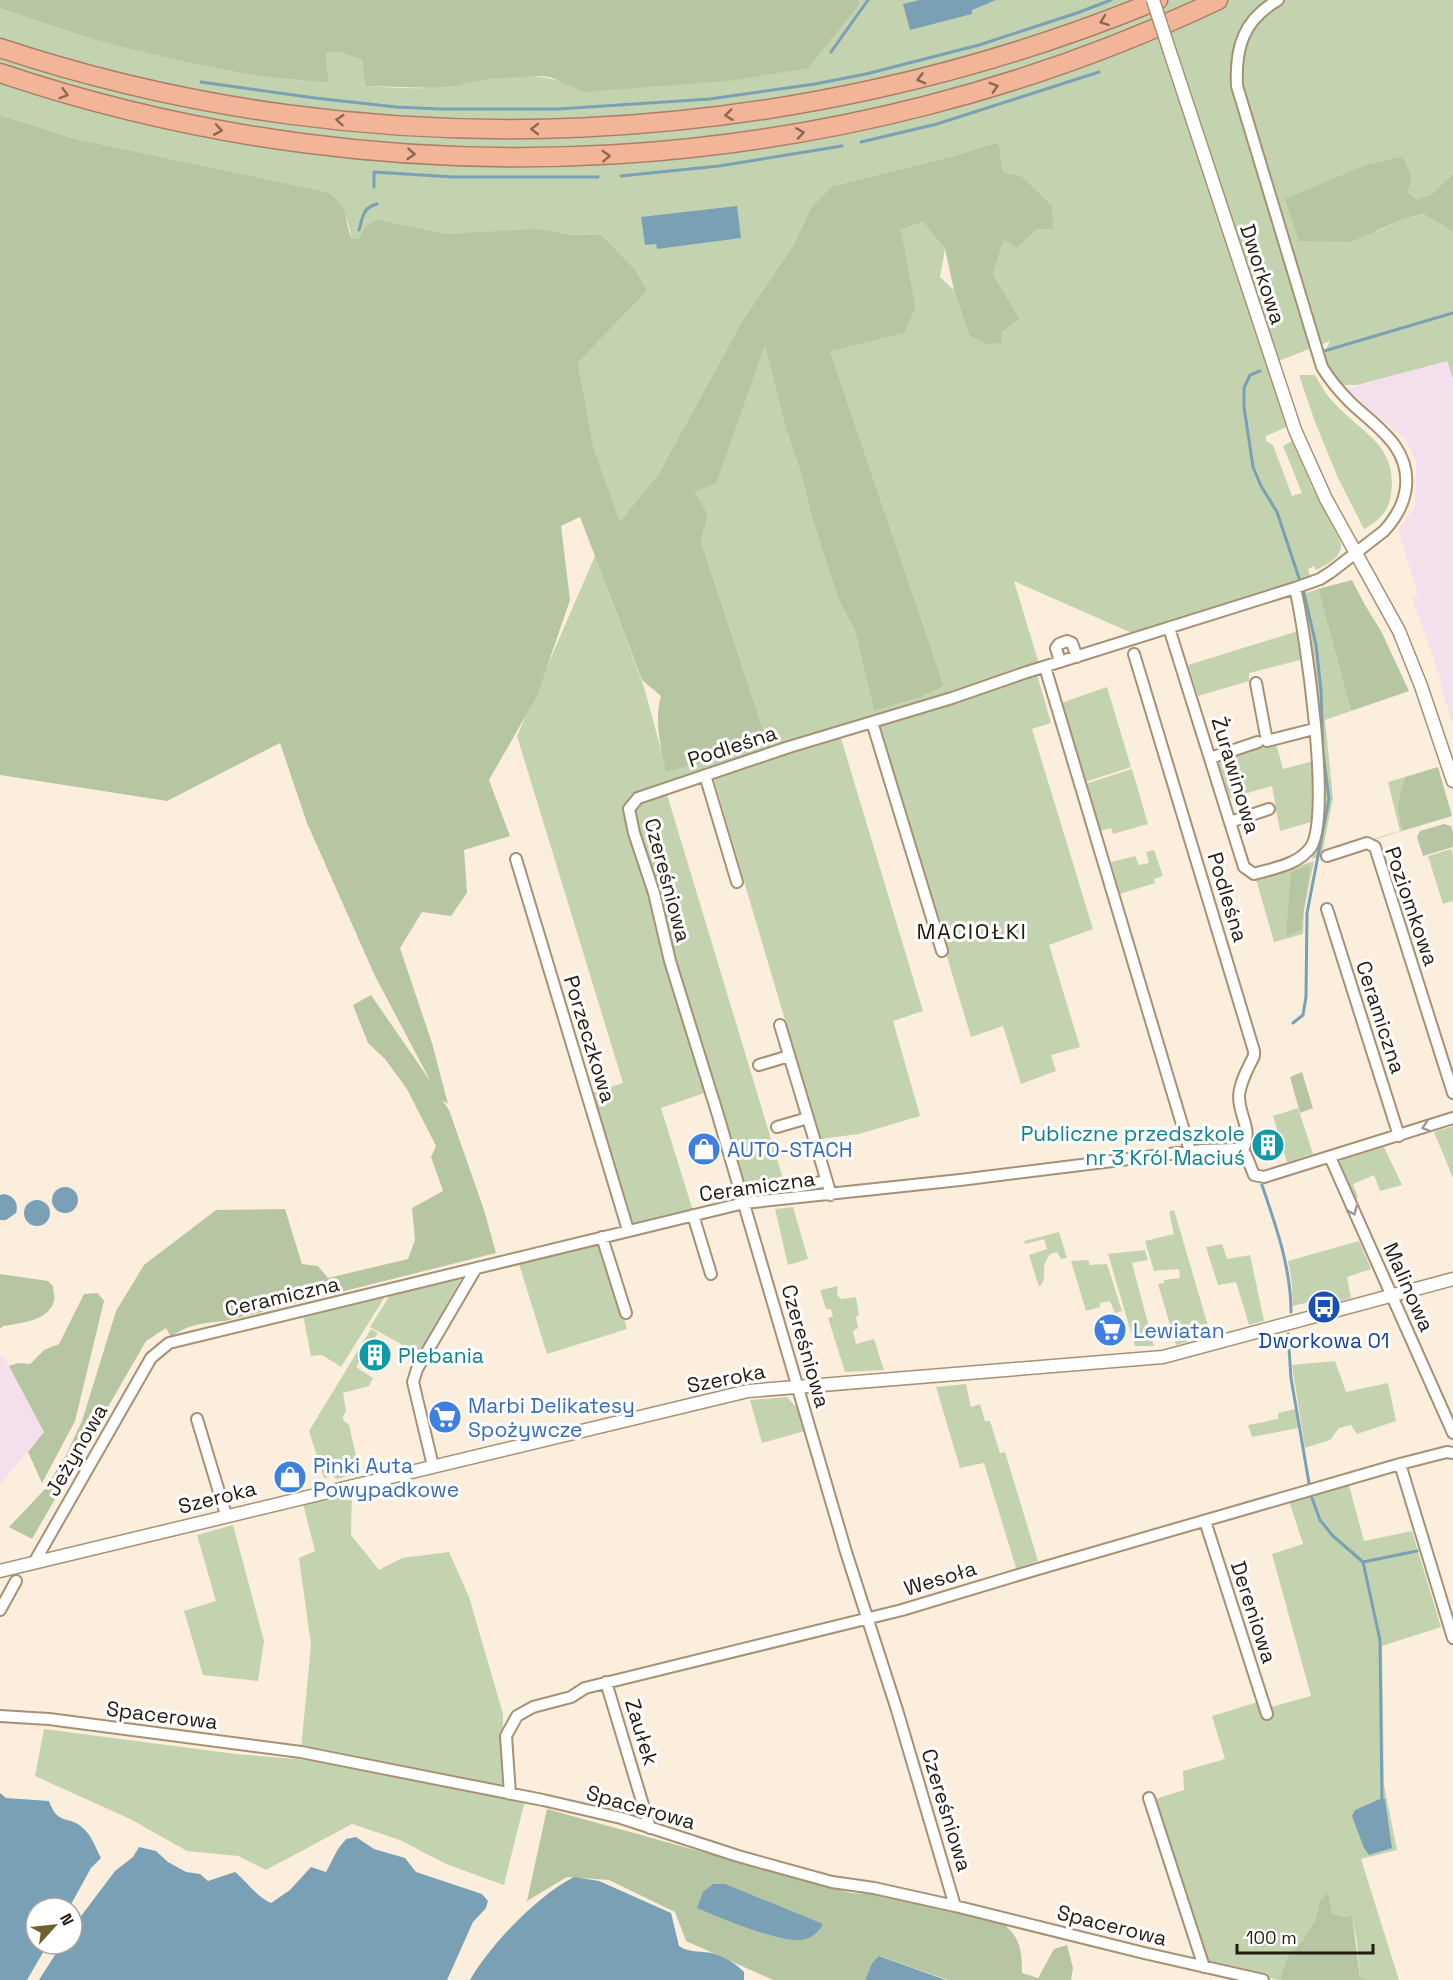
<svg xmlns="http://www.w3.org/2000/svg" width="1453" height="1980" viewBox="0 0 1453 1980" font-family="'Space Grotesk',sans-serif">
	<style>
		.industrial { fill: #f4dfed }
		.green { fill: #c4d3af }
		.forest { fill: #b7c6a2 }
		.water { fill: #79a0b4 }
		.lines { fill: none; stroke-linecap: round; stroke-linejoin: round }
		.stream { stroke: #79a0b4; stroke-width: 3 }
		.minor-casing { stroke: #a79175; stroke-width: 14 }
		.tertiary-casing { stroke: #a79175; stroke-width: 15 }
		.motorway-casing { stroke: #aa7f68; stroke-width: 21 }
		.minor { stroke: #fff; stroke-width: 10 }
		.tertiary { stroke: #fff; stroke-width: 12 }
		.motorway { stroke: #f2b597; stroke-width: 18 }
		.tertiary-bridge-casing { stroke: #a79175; stroke-width: 15; stroke-linecap: butt }
		.tertiary-bridge { stroke: #fff; stroke-width: 12 }
		.oneway { stroke: #8b6854 }
		.oneway2 { stroke: #9c9893 }
		.labels { text-anchor: middle; dominant-baseline: central; stroke-width: 6; stroke-linejoin: round; paint-order: stroke }
		.street-label { font-size: 21px; fill: #241b10; stroke: #fff }
		.culture-label { font-size: 21px; fill: #0d838f; stroke: #fff; text-anchor: end }
		.shop-label { font-size: 21px; fill: #366cbe; stroke: #fff; text-anchor: start }
		.transit-label { font-size: 21px; fill: #164399; stroke: #fff }
		.neighbourhood-label { font-size: 22px; letter-spacing: 1.5px; fill: #241b10; stroke: #fff }
	</style>
	<rect width="100%" height="100%" fill="#fceedc"/>
	<path class="industrial" d="M1447,360L1453,379V725L1440,684L1442,683L1412,598L1418,595L1398,529L1415,507L1416,461L1406,440L1346,389Z
		M3,1355L44,1432L0,1485V1357Z"/>
	<path class="green" d="M859,0H1453V173L1432,194L1416,201L1408,192L1412,177L1401,157L1375,232L1401,220L1425,214L1453,232V379L1447,361L1357,385H1338L1323,357L1330,341L1268,365L1287,427L1266,436V441L1273,445L1292,496L1302,493L1283,446L1292,441L1313,489L1341,543C1342,558 1328,564 1316,570L1314,566L1308,569L1310,575L1302,580L1306,593L1318,589L1351,711L1325,720L1333,798L1322,854L1400,831L1388,782L1405,777L1397,805L1402,831L1312,859L1323,808L1307,626L1290,588L1134,634L1014,581L1039,664L1037,674L1051,723L1032,729L1093,929L1049,945L1080,1047L1051,1055L1056,1071L1021,1084L1003,1026L971,1037L877,723L840,735L923,1011L893,1021L920,1116L859,1134L820,1139L713,776L666,791L787,1192L745,1198L713,1090L661,1108L693,1211L662,1219L630,1223L591,1093L623,1083L517,736L595,556L644,687L665,764V771L704,762L767,741L701,542L708,514L693,492L765,344L786,429L802,476L811,515L839,601L855,631L874,711L919,698L944,686L830,351L916,307L901,230L923,222L945,249L940,277L954,290L969,335L1002,332L1020,319L993,274L1004,240L1017,247L1037,229L1021,176L1003,172L999,142L953,156L832,186L810,209L794,244L741,323L659,473L620,523L594,449L578,363L647,291L601,235L447,234L377,219L364,227L359,239H352L347,219L328,192L76,139L0,115V8C81,36 163,60 247,74C274,79 302,80 329,83L326,53L339,52L362,60L365,86C395,88 425,90 454,86C465,85 475,81 486,79C510,75 541,73 564,83L859,5Z
		M1299,375H1315C1321,386 1327,396 1336,405C1364,434 1398,447 1391,494C1389,511 1379,521 1364,529L1338,478L1315,422Z
		M1298,631L1300,660L1249,673V681L1198,696L1188,665Z
		M1107,687L1131,767L1085,782L1061,703Z
		M1276,743L1283,769L1313,761L1315,806L1311,822L1280,831L1272,786L1230,798L1218,761Z
		M1132,769L1148,824L1113,834L1111,828L1100,831L1085,784Z
		M1451,849L1453,855V901L1443,904L1428,856Z
		M1154,850L1163,876L1154,879L1155,883L1120,894L1111,862L1135,856L1139,865L1149,863L1146,852Z
		M1314,861L1304,910L1303,934L1274,942L1256,879Z
		M1298,1108L1313,1154L1287,1162L1273,1116Z
		M1453,1126V1178L1434,1132Z
		M1384,1147L1402,1185L1380,1191L1374,1175L1353,1184L1358,1198L1354,1200L1339,1164L1341,1160Z
		M793,1207L808,1259L788,1265L775,1209Z
		M1174,1210L1211,1336L1208,1337L1206,1330L1197,1333L1198,1339L1176,1345L1158,1284L1164,1283V1280L1180,1278L1179,1269L1154,1271L1145,1241L1174,1234L1169,1212Z
		M1059,1232L1067,1258L1061,1259L1057,1252L1050,1254C1049,1257 1046,1259 1045,1263C1042,1272 1048,1277 1039,1287L1029,1255L1047,1249L1044,1239L1025,1244L1024,1241Z
		M1359,1241L1371,1269L1347,1277L1351,1298L1311,1309L1309,1302L1293,1306L1291,1276L1288,1261Z
		M602,1243L627,1329L547,1354L519,1264Z
		M1222,1244L1227,1259L1250,1255L1264,1321L1249,1325L1236,1282L1218,1285L1206,1247Z
		M1145,1250L1148,1260L1132,1263L1154,1346H1135L1108,1254Z
		M1088,1260L1090,1265L1107,1264L1122,1311L1115,1313L1110,1301L1100,1303V1307L1086,1311L1071,1261Z
		M457,1277L460,1281L419,1354L370,1327L390,1295Z
		M838,1286L837,1295L841,1299L856,1297L859,1315L856,1317L858,1328L853,1331L856,1344L874,1339L884,1370L845,1372L828,1318L833,1316L831,1309H826L820,1290Z
		M386,1295L341,1367L322,1355L311,1356L303,1315Z
		M371,1329L378,1333L356,1367L373,1378L369,1386L343,1393L346,1411L343,1417V1420L349,1425L360,1473L336,1479L333,1475L324,1478L309,1431Z
		M1335,1361L1346,1392L1388,1383L1396,1421L1357,1434L1351,1425L1339,1428L1330,1440L1305,1448L1292,1365Z
		M966,1384L971,1407L980,1404L985,1421H990L1000,1453L1005,1452L1038,1561L1016,1568L984,1463L960,1468L936,1387Z
		M787,1397L799,1410L805,1431L762,1443L750,1400Z
		M1295,1409L1298,1428L1252,1437L1248,1425L1278,1419V1413Z
		M1349,1485L1364,1541L1412,1531L1441,1627L1382,1646L1384,1785L1397,1850L1361,1859L1399,1980H1370L1360,1977L1357,1943L1352,1915L1346,1917L1333,1914L1328,1894L1320,1900L1315,1920L1303,1940L1287,1957L1280,1978L1283,1980H1277L1205,1960L1152,1800L1184,1790L1183,1771L1225,1759L1212,1716L1268,1699L1271,1707L1311,1696L1272,1554L1303,1544L1289,1501Z
		M352,1493L351,1535L379,1570L402,1558L449,1552L469,1597L503,1714L502,1786H485L301,1749L311,1645L299,1558L315,1551L303,1504Z
		M233,1525L264,1641L258,1681L203,1675L184,1611L216,1601L197,1535Z
		M44,1729L236,1754L332,1762L525,1800L504,1885L446,1864L400,1840L352,1824L266,1870L238,1856L187,1851L130,1819L35,1776Z"/>
	<path class="forest" d="M0,0H859V5L808,68L729,81L583,92L550,77L540,76L488,79L457,86L433,88L365,86L362,60L339,52L326,53L329,83C302,80 274,79 247,74C163,60 80,37 0,8Z
		M0,115L76,139L328,192C352,212 342,215 352,239H359L364,227L377,219L447,234L535,229L572,235H601L635,270L647,291L578,363L594,449L620,522L659,473L741,323L794,244L810,209L832,186L953,156L999,142L1003,172L1021,176L1052,206L1053,229H1037L1017,248L1004,240L993,274L1020,319L1002,332L1001,343L987,344L969,335L954,290L945,249L923,222L901,230L916,307L904,333L830,351L944,686L919,698L874,711L855,631L839,601L811,515L802,476L786,429L765,345L716,484L694,492L708,514L701,542L767,741L704,762L665,772C666,763 662,757 661,748C658,730 656,714 661,696L642,680L580,517L561,526L570,600L537,696L489,780L510,836L464,850L467,893L451,916L422,912L400,948L432,1043L448,1104L442,1100L449,1110L484,1210L496,1253L225,1321C204,1323 188,1324 171,1337L166,1328L146,1341L32,1539L9,1527L46,1488L66,1455L82,1421L116,1311L144,1265L216,1210L285,1209L302,1264L318,1266L328,1278L408,1259L415,1240L412,1208L443,1191L431,1157L436,1146L407,1089L385,1059L368,1043L353,1005L371,995L431,1082L375,976L307,823L280,743L167,801L0,775Z
		M1402,157L1412,177L1408,192L1416,200L1432,194L1453,173V232L1424,214L1401,220L1351,242L1299,241L1285,199L1366,165Z
		M1352,580L1365,605L1381,631L1409,691L1351,711L1318,589Z
		M1438,767L1452,816L1402,831L1397,805L1405,777Z
		M1444,824L1451,826L1453,833V847L1423,856L1417,837L1420,831Z
		M1310,866L1301,930L1286,936L1291,872Z
		M1302,1072L1313,1108L1300,1113L1290,1077Z
		M0,1274L48,1281L53,1286C53,1290 55,1297 54,1301C48,1322 19,1323 3,1326L0,1329Z
		M98,1293L104,1301L75,1421L42,1483L28,1452L44,1432L9,1366L18,1363L30,1364L44,1350L59,1344L84,1294Z
		M547,1809L851,1893L888,1895L999,1921C1020,1935 1022,1949 1022,1973L1038,1978L1054,1949L1067,1945L1073,1968L1071,1980H948L880,1956L872,1963L865,1980H773L686,1941L675,1912L609,1880L567,1877L527,1901Z
		M1328,1893L1333,1914L1346,1917L1352,1915L1360,1977L1370,1980H1283L1280,1978L1287,1957L1303,1940L1315,1920L1320,1900Z"/>
	<path class="water" d="M920,0H996L972,10V14L910,30L903,4Z
		M737,206L741,238L657,249L656,244L645,245L641,217Z
		M52 1200a13 13 0 1 1 26 0a13 13 0 1 1-26 0Z
		M4,1194C14,1196 19,1203 16,1213L6,1220H0V1195Z
		M24 1213a13 13 0 1 1 26 0a13 13 0 1 1-26 0Z
		M0,1793L6,1798L49,1801C58,1827 69,1814 84,1829C92,1836 96,1849 101,1858L91,1868L69,1908H36V1944H48L27,1980H0Z
		M1380,1799H1385L1392,1848L1369,1855L1364,1848L1352,1816L1355,1810Z
		M356,1837L374,1849L405,1858L416,1872L482,1894L488,1901L486,1908L473,1922L447,1980H39L62,1944H72V1928L115,1871L133,1857L139,1847L156,1851L168,1862L186,1872L200,1874L208,1881L235,1872C247,1882 258,1898 271,1903L290,1890L311,1867L326,1872L338,1849L346,1839Z
		M574,1877L599,1881L671,1913L679,1946C691,1954 702,1950 715,1954C727,1958 736,1964 744,1972V1980H470C491,1944 537,1896 574,1877Z
		M713,1884H725L823,1924C819,1932 811,1939 801,1940C778,1942 720,1918 697,1908L703,1892Z
		M879,1956L946,1980H865L872,1963Z"/>
	<g class="lines">
		<path class="stream" d="M831,52L868,0
			M201,82L315,98L396,107L440,109H558L710,99L815,84L866,74L979,45L1077,13L1111,0
			M861,142L937,124L1099,72
			M621,176L719,166L842,146
			M374,187V172L453,177H598
			M359,230C363,217 362,208 377,204
			M1324,351L1453,313
			M1260,371L1250,375L1244,388V407L1253,467L1261,486L1277,512L1300,581
			M1293,1023L1303,1015L1306,997L1307,913L1329,799L1323,753L1321,691L1316,645L1304,593
			M1262,1185C1276,1226 1291,1268 1291,1312
			M1288,1334L1291,1378L1309,1483
			M1312,1498L1320,1520L1333,1536L1363,1562L1380,1640L1382,1799
			M1363,1562L1417,1551"/>
		<g class="minor-casing">
			<path id="minor" d="M1169,628L1244,867L1254,874C1274,868 1298,865 1311,847C1332,814 1305,630 1295,588
				M1134,654L1254,1051V1056C1248,1068 1240,1082 1239,1096C1239,1118 1253,1127 1243,1151
				M1060,662L1056,648L1059,644L1067,641L1072,643L1077,657
				M1045,667L1190,1151
				M1256,683L1267,741L1314,729
				M872,722L942,951
				M1210,758L1258,742
				M705,775L737,882
				M1230,822L1269,809
				M1327,856L1367,843L1375,847L1453,1093
				M516,859L628,1230
				M1327,909L1399,1136
				M780,1025L831,1195
				M759,1065L789,1056
				M777,1127L808,1118
				M1330,1157L1453,1433
				M795,1187L827,1181
				M693,1215L711,1274
				M602,1237L626,1313
				M197,1419L226,1515
				M1400,1464L1453,1638
				M433,1466L413,1382L417,1369L475,1270
				M1205,1521L1267,1714
				M35,1561L151,1358L169,1343L744,1203L960,1180L1202,1150L1238,1149L1246,1155L1254,1175L1264,1177L1453,1118
				M0,1610L16,1581
				M606,1682L650,1828
				M0,1716L49,1719L301,1752L543,1800L621,1818L738,1856L832,1882L874,1888L955,1906L1144,1953L1263,1980
				M510,1794L506,1736L517,1716L533,1707L571,1697L585,1688L902,1610L1038,1569L1400,1464L1447,1452L1453,1453
				M1149,1798L1204,1967
				M955,1906L897,1710L846,1552L717,1112L670,961L654,893L634,833L629,809L638,798L789,747L952,698L1024,673L1295,588L1320,579L1331,572L1384,531C1396,518 1404,505 1406,487C1410,446 1376,427 1350,402C1339,391 1330,380 1322,367L1237,86C1235,48 1243,20 1278,0"/>
		</g>
		<g class="tertiary-casing">
			<path id="tertiary" d="M1170,52L1295,430L1326,499L1399,631L1421,686L1453,781
				M0,1571L748,1391L1163,1357L1453,1279"/>
		</g>
		<g class="motorway-casing">
			<path id="motorway" d="M0,48C376,173 793,151 1158,0
				M0,73C398,207 839,180 1218,0"/>
		</g>
		<use href="#minor" class="minor"/>
		<use href="#tertiary" class="tertiary"/>
		<use href="#motorway" class="motorway"/>
		<g class="tertiary-bridge-casing">
			<path id="tertiary-bridge" d="M1153,0L1170,52"/>
		</g>
		<use href="#tertiary-bridge" class="tertiary-bridge"/>
	</g>
	<defs><path id="oneway-chevron" d="M-2-3.5L2.5 0L-2 3.5" fill="none" stroke-width="1.6" stroke-linecap="round" stroke-linejoin="round" transform="scale(1.5)"/></defs>
	<g class="oneway">
		<use href="#oneway-chevron" transform="translate(1104 21) rotate(160)"/>
		<use href="#oneway-chevron" transform="translate(921 79) rotate(165)"/>
		<use href="#oneway-chevron" transform="translate(994 87) rotate(-17)"/>
		<use href="#oneway-chevron" transform="translate(64 94) rotate(16)"/>
		<use href="#oneway-chevron" transform="translate(729 115) rotate(173)"/>
		<use href="#oneway-chevron" transform="translate(340 120) rotate(-175)"/>
		<use href="#oneway-chevron" transform="translate(535 129) rotate(180)"/>
		<use href="#oneway-chevron" transform="translate(218 130) rotate(10)"/>
		<use href="#oneway-chevron" transform="translate(800 133) rotate(-9)"/>
		<use href="#oneway-chevron" transform="translate(411 154) rotate(4)"/>
		<use href="#oneway-chevron" transform="translate(606 156) rotate(-3)"/>
	</g>
	<g class="oneway2">
		<use href="#oneway-chevron" transform="translate(1426 1127) rotate(162)"/>
		<use href="#oneway-chevron" transform="translate(1353 1211) rotate(66)"/>
	</g>
	<defs>
		<g id="building-disc" transform="scale(1.725)"><circle r="9.5" fill="#0f9aa8" stroke="#fff"/><path d="M-4-6H4V6H1V3H-1V6H-4ZM-2.5-4.3h1.7v1.8h-1.7ZM.8-4.3h1.7v1.8H.8ZM-2.5-1h1.7V.8h-1.7ZM.8-1h1.7V.8H.8Z" fill="#fff"/></g>
		<g id="shop-disc" transform="scale(1.725)"><circle r="9.5" fill="#3f7fe0" stroke="#fff"/><path d="M-5-2.5h2.3a2.7 3.5 0 0 1 5.4 0H5L5.5 6h-11ZM-1.5-2.5h3a1.5 2.3 0 0 0-3 0Z" fill="#fff"/></g>
		<g id="bus-disc" transform="scale(1.725)"><circle r="9.5" fill="#1a4fb4" stroke="#fff"/><path d="M-5-6H5V4H4V6H2V4H-2V6H-4V4H-5ZM-3.5-4V0h7V-4ZM-3.5 1.2v1.5H-2V1.2ZM2 1.2v1.5H3.5V1.2Z" fill="#fff"/></g>
		<g id="supermarket-disc" transform="scale(1.725)"><circle r="9.5" fill="#3f7fe0" stroke="#fff"/><path d="M-6-5.5h2.5l.6 2H6L4.5 2H-2.5L-4.4-4H-6ZM-1.5 3.2a1.3 1.3 0 1 0 .1 0ZM3 3.2a1.3 1.3 0 1 0 .1 0Z" fill="#fff"/></g>
	</defs>
	<g fill-rule="evenodd">
		<use href="#building-disc" x="1268" y="1145"/>
		<use href="#shop-disc" x="704" y="1149"/>
		<use href="#bus-disc" x="1324" y="1307"/>
		<use href="#supermarket-disc" x="1110" y="1330"/>
		<use href="#building-disc" x="375" y="1355"/>
		<use href="#supermarket-disc" x="445" y="1417"/>
		<use href="#shop-disc" x="290" y="1477"/>
	</g>
	<g class="labels">
		<g class="street-label">
			<text transform="translate(1263 274) rotate(72)">Dworkowa</text>
			<text transform="translate(732 746) rotate(-18)">Podleśna</text>
			<text transform="translate(1236 775) rotate(73)">Żurawinowa</text>
			<text transform="translate(668 880) rotate(75)">Czereśniowa</text>
			<text transform="translate(1228 897) rotate(73)">Podleśna</text>
			<text transform="translate(1412 906) rotate(71)">Poziomkowa</text>
			<text transform="translate(1381 1017) rotate(72)">Ceramiczna</text>
			<text transform="translate(590 1039) rotate(73)">Porzeczkowa</text>
			<text transform="translate(757 1186) rotate(-8)">Ceramiczna</text>
			<text transform="translate(1409 1287) rotate(66)">Malinowa</text>
			<text transform="translate(282 1296) rotate(-13)">Ceramiczna</text>
			<text transform="translate(806 1346) rotate(74)">Czereśniowa</text>
			<text transform="translate(726 1378) rotate(-11)">Szeroka</text>
			<text transform="translate(76 1450) rotate(-60)">Jeżynowa</text>
			<text transform="translate(217 1497) rotate(-14)">Szeroka</text>
			<text transform="translate(940 1578) rotate(-17)">Wesoła</text>
			<text transform="translate(1254 1612) rotate(72)">Dereniowa</text>
			<text transform="translate(162 1715) rotate(7)">Spacerowa</text>
			<text transform="translate(642 1732) rotate(73)">Zaułek</text>
			<text transform="translate(641 1807) rotate(16)">Spacerowa</text>
			<text transform="translate(947 1810) rotate(73)">Czereśniowa</text>
			<text transform="translate(1112 1925) rotate(14)">Spacerowa</text>
		</g>
		<g class="culture-label">
			<text x="1245" y="1133">Publiczne przedszkole<tspan x="1245" dy="24">nr 3 Król Maciuś</tspan></text>
			<text x="398" y="1355" text-anchor="start">Plebania</text>
		</g>
		<g class="shop-label">
			<text x="727" y="1149">AUTO-STACH</text>
			<text x="1133" y="1330">Lewiatan</text>
			<text x="468" y="1405">Marbi Delikatesy<tspan x="468" dy="24">Spożywcze</tspan></text>
			<text x="313" y="1465">Pinki Auta<tspan x="313" dy="24">Powypadkowe</tspan></text>
		</g>
		<g class="transit-label">
			<text x="1324" y="1340">Dworkowa 01</text>
		</g>
		<g class="neighbourhood-label">
			<text x="972" y="931">MACIOŁKI</text>
		</g>
	</g>
	<g transform="translate(54 1926) rotate(63)"><circle r="28" fill="#ffffff" stroke="#a7a49f" stroke-width="1.5"/>
	<path d="M0-4.5L10 22L0 15L-10 22Z" fill="#6c6430"/>
	<text y="-9" font-size="16" font-weight="bold" text-anchor="middle" fill="#241b10">N</text>
	</g>
	<path d="M1237 1944v9h136v-9" fill="none" stroke="#241b10" stroke-width="3"/>
	<text x="1246" y="1944" font-size="18" fill="#241b10" stroke="#ffffff" stroke-width="4.5" paint-order="stroke">100 m</text>
</svg>
